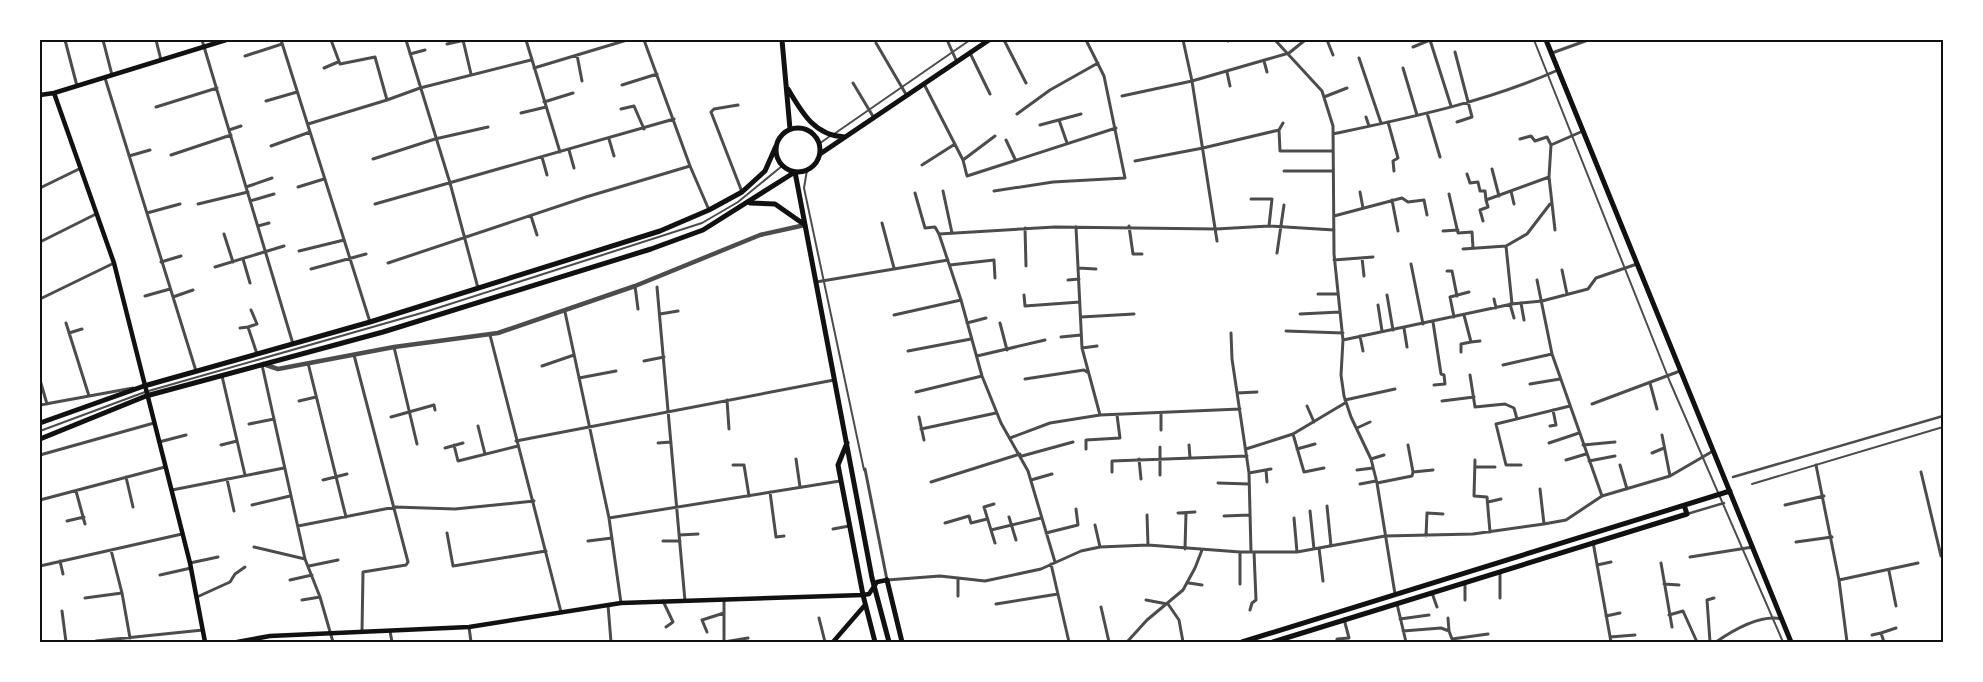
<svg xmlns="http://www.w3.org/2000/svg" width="1983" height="682" viewBox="0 0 1983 682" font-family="Manrope,sans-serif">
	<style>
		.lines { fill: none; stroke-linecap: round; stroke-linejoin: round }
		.service { stroke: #4c4c4c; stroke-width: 2 }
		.pedestrian { stroke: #4c4c4c; stroke-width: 2.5 }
		.minor { stroke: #4c4c4c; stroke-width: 3 }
		.tertiary { stroke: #4c4c4c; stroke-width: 4.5 }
		.secondary { stroke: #111; stroke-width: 4.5 }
		.primary { stroke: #111; stroke-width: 5 }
		.neatline { fill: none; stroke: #111; stroke-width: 2 }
	</style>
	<rect width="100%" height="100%" fill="#fff"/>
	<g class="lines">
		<path class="service" d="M1534,40L1670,382L1783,642
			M834,134L970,40
			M819,144L830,136
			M807,170L804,188L864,470
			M40,431L145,392L425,312L702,223L738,202L782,166
			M1752,484L1943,427"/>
		<path class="pedestrian" d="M1733,477L1943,416
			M1687,514L1724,503"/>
		<path class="minor" d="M65,40L77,86
			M103,40L112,75
			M156,40L161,60
			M202,40L293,344
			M281,40L370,322
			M331,40L340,64L375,57L387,100
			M406,40L450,183L478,288
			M463,40L471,74
			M526,40L560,152
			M644,40L690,166L709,210
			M947,40L957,62
			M1004,40L1026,83
			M1183,40L1192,81L1217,241
			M1275,40L1322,91L1333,126L1334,254L1343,340L1341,375L1344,396L1351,417L1371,459L1377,483L1395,594
			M1327,40L1333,55
			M1228,41L1230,40
			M876,43L907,96
			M447,44L465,40
			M1413,47L1430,40L1451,106
			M1455,52L1472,117L1457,122
			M970,53L990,94
			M1552,53L1588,40
			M410,54L425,50
			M577,55L582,81
			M245,56L282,44
			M1359,58L1381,123
			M1264,61L1267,72
			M324,68L338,62
			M534,68L627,40
			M1403,68L1417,115
			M1227,72L1230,86
			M105,78L196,371
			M853,83L874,118
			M924,84L963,160L967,176L1116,128
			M622,85L657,74
			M1122,96L1192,81L1289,53L1304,41
			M1324,97L1347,88
			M266,101L297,92
			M544,102L573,93
			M738,105L714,109L711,112L742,192
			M156,107L217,88
			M621,109L634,106L644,129
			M521,113L546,107
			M1427,113L1440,157
			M1017,114L1050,90L1098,63
			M1366,117L1369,126
			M1059,120L1067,143
			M1388,122L1398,158L1393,161L1394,171
			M1283,123L1279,130L1280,151H1333
			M308,124L387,100L420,88L531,60
			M1040,125L1081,114
			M229,130L241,126
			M1333,134C1408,118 1487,102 1558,70
			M609,139L614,156
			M1520,139L1531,136L1535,141L1547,137L1551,145L1549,177L1555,230
			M1006,140L1015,159
			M1551,145L1583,131
			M271,146L310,132
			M569,150L574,168
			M171,155L231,135
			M129,156L150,150
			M542,157L547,175
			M373,159L435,139L488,127
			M963,160L995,136
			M1135,161L1203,148L1279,130
			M922,165L955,144
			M1492,169L1499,196
			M1284,171H1333
			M1467,174L1470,183L1478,182L1480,191H1485L1486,200
			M246,187L272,178
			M298,187L324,179
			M40,188L81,168
			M943,191L952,233
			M994,191L1053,182L1125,178L1104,76L1086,40
			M1511,191L1514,204
			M1360,192L1363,208
			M915,193L925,228L935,227L939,234L961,300L982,376L1001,423L1028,471L1055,562
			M1449,194L1458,233L1472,232L1473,248
			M1251,199H1272L1269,226
			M1392,200L1398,231
			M250,201L274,194
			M198,204L248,192
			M375,204L674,119
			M147,213L180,204
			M531,216L537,235
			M1334,216L1402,198L1408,202L1424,200L1427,215
			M1483,221L1480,210L1488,207L1486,200L1549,177
			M882,223L894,268
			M258,226L269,223
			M1129,226L1133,254H1142
			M1076,227L1082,348L1100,415
			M1025,228L1026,266
			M1443,231L1458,230
			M224,234L233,262
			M939,234L1055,227L1216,229L1269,226L1334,230
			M40,242L96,214
			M1506,246L1512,304
			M1463,249L1506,246L1527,234L1550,204
			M299,251L344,240
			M1277,253L1284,205
			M1362,258L1364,276
			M243,259L250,283
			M1334,260L1373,257
			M161,262L181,256
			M388,263L586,197L690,166
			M1411,264L1423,324
			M950,265L994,260L995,278
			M215,267L284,246
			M1078,268L1096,269
			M311,269L366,254
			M1562,270L1567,294
			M1447,271H1452L1457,296
			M1068,280L1079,279
			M1537,280L1552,354L1602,496
			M816,282L948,260
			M635,286L638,309
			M657,287L685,601
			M1318,294H1338
			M1024,295L1025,306L1080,302
			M1387,295L1393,330
			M145,296L170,289
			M173,297L193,290
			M40,299L114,263
			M1494,299L1496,308
			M1521,303L1524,320
			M1510,304L1514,318
			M1378,305L1382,331
			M251,310L257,324L248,327L257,354
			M565,312L609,518L621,603
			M660,314L678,311
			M1300,314L1340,312
			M894,315L961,300
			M1464,315L1471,342L1480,341
			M1081,317L1134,314
			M1454,317L1450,297L1469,292
			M1433,322L1441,374L1444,375L1445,384L1434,385
			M66,323L89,396
			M967,323L986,318
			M1000,323L1007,350
			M240,328L248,327
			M1404,328L1407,347
			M1286,331L1343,333
			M69,333L82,329
			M1231,333L1232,359L1249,473L1251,552
			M490,335L561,612
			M1360,336L1363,351
			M1061,337L1081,335
			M1343,340L1512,304L1542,301L1588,289L1596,278L1637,264
			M394,347L417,444
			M1082,348L1097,346
			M908,351L971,339
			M1461,352V344L1471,342
			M354,355L408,562L406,565L363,572L362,632
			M977,356L1045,340
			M644,361L664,357
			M308,363L346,517
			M262,365L305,559L320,597L333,642
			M1503,365L1552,354
			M542,366L574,355
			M1470,375L1475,407L1505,404L1514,408L1517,419
			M222,376L245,475
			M579,378L616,371
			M1025,379L1084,370L1087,372
			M40,380L47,404
			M1650,383L1657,409
			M1530,384L1560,379
			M916,392L982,376
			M1237,393L1257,392
			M727,400L729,429
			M1345,400L1395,389
			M299,401L316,397
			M1442,401L1474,397
			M1592,404L1680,371
			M40,405L133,388
			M1307,406L1314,422
			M1161,413V430
			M391,417L434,405L435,410
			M919,417L924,440
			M249,424L274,419
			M478,426L485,454
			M1550,426L1556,425L1553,410
			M1357,428L1370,422
			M921,429L996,413
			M1293,434L1304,472L1324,468
			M1662,435L1670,476
			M1010,438L1050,423L1100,415L1240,409
			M516,441L834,380
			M159,442L186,435
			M658,443L671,442
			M1549,443L1579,433
			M221,445L237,441
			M454,445L458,461L518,446
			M1189,445L1190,458
			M1408,445L1413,472
			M1583,445L1615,442
			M1160,447V475
			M445,448L463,443
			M1086,449V440L1120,438L1117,415
			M1246,449L1293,434L1345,403
			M1297,449L1315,444
			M1652,453L1664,448
			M40,455L154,423
			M1022,456L1073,442
			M796,459L800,487
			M1139,459L1141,479
			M1371,459L1384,455
			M1475,460L1474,496L1487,497L1490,532
			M1566,460L1586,454
			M1589,461L1615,456
			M733,465H744L749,496
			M1521,465H1506L1496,424L1570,406
			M1620,465L1627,489
			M1816,465L1839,580L1847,642
			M1475,467H1495
			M865,469L887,580L940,576L985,581L1041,569L1081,551L1100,547L1148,545L1240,552H1297L1385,536L1473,534L1544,524L1566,520L1602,496L1670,476L1713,451
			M1266,470L1267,482
			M1357,470L1373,468
			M1112,472V461L1247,456
			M1921,472L1941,556
			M1249,473L1271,469
			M126,477L133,507
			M227,479L234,511
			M323,480L347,474
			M1031,480L1052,474
			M931,482L1020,454
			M1218,483L1249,484
			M1377,483L1412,476L1413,472L1433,470
			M1360,484L1376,481
			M1540,489L1544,524
			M172,490L284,468
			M76,491L85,524
			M770,492L776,537L784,536
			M40,500L165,467
			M1488,502L1501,499
			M994,504L984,507L991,530L1041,518
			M252,505L290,496
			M1785,505L1824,496
			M1327,506L1331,546
			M1310,511L1314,549
			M1178,513L1195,512
			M1147,515L1148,545
			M1224,516L1250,515
			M1009,517L1016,540
			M609,518L840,481
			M1294,518L1297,552
			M67,521L84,517
			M945,523L969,516L971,523L987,519
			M1095,525L1100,547
			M298,526L395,507L455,509L534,501
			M833,529L849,526
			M991,530L995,543
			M447,533L453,566L546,551
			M1046,533L1078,525L1076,509
			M679,535L698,534
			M1426,536L1427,513L1443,514
			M588,541L612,538
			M663,541H680
			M1593,542L1611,642
			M1796,542L1832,537
			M254,547L305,559
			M1319,548L1323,581
			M1185,549L1186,513
			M111,550L122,593L130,638
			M1690,557L1753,547
			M60,561L63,574
			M190,563L218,557
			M1661,563L1672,627
			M1051,564L1069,642
			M1597,565L1611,562
			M40,566L182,534
			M309,566L338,560
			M1889,571L1896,606
			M1500,572V598
			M160,575L191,568
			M290,580L312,575
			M1839,580L1918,563
			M1465,582V600
			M1189,583L1202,585
			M1240,584V552
			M1664,584L1679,585
			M1432,593L1437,607
			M958,596V578
			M197,597L230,582L235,574L245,567
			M85,598L122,593
			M302,600L320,597
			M724,600V641
			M1146,600L1167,604
			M663,601L673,622L666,627
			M996,604L1058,594
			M1168,604L1179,620L1183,642
			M1397,604L1406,642
			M608,605L611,642
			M1101,607L1109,642
			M1250,610L1252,603L1256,600L1254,552
			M62,611L66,642
			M1669,615L1683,611L1697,642
			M1606,616L1620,613
			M819,618L825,642
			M1448,618L1449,631
			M1400,619L1429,615
			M469,627L471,642
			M390,631L392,642
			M1403,631L1441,628L1449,631L1452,639L1488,634
			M707,632L702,620L724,613
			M1872,635L1881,633
			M1610,637L1635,635
			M96,641L203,630
			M724,642L748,638
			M1127,642L1147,620L1183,590L1195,568L1202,550
			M1337,642V639L1349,638L1344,619
			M1710,642L1707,600L1714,598
			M1716,642C1732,631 1761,614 1782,619
			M1884,642L1881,633L1896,628"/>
		<path class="tertiary" d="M263,364L278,369L394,347L498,333L635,286L760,235L805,225"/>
		<path class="secondary" d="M54,93L114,263L190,563L205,642
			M40,95L54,93L226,40
			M237,642L270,636L469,627L621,603L863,595L869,594L877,582L887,580
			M833,642L865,605"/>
		<path class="primary" d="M782,40L790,129
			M1546,40L1791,642
			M788,89C802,113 815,136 845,137
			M776 150a22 22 0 1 1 44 0a22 22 0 1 1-44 0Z
			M820,154L989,40
			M795,172L872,578L889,642
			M750,203L775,204L805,225
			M40,423L144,386L370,322L660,231L709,210L742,192L765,171L776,146
			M40,439L146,396L383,332L651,249L703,230L795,172
			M847,443L838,465L863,595L875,642
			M887,580L902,642
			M1242,642L1730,491
			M1273,642L1687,514L1684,505"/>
	</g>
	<rect width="1983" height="682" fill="none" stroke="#ffffff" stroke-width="82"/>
	<rect x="41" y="41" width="1901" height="600" class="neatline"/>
</svg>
